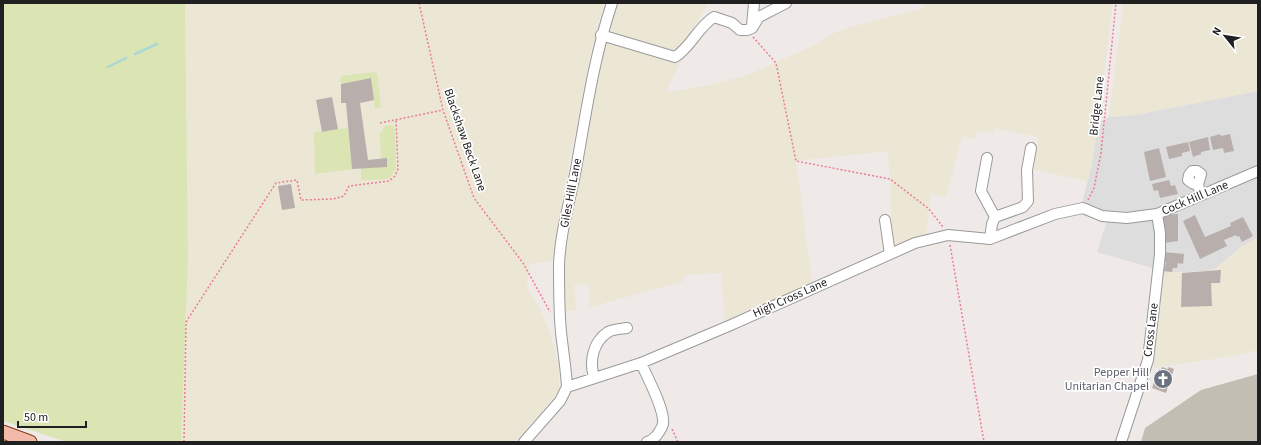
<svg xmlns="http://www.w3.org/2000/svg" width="1261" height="445" viewBox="0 0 1261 445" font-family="'Source Sans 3',sans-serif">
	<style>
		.residential { fill: #dedddd }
		.construction { fill: #c3beb3 }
		.farmland { fill: #ece6d5 }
		.grass { fill: #dbe4b3 }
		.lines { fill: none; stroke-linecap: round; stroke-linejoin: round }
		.stream { stroke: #acd8d4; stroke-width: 2.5 }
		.building { fill: #b8afad }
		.minor-casing { stroke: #9a9a9a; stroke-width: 12 }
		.major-casing { stroke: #8b3a10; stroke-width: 15 }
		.path { stroke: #eb7c95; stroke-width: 1.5; stroke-dasharray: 2 2; stroke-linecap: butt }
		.minor { stroke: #fff; stroke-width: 10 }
		.major { stroke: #f2bba9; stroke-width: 13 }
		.labels { text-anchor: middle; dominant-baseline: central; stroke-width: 3.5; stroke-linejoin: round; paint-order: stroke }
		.street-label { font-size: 12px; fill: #202020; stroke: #fff }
		.worship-label { font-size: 12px; fill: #5b616d; stroke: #fff; text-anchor: end }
	</style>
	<rect width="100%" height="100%" fill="#efeae7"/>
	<path class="residential" d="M1258,91V239L1241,247L1215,269L1208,271L1163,273L1153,268L1097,252L1107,221L1079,214L1091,168L1098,123L1109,117L1135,115Z"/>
	<path class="construction" d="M1258,374V442H1141L1145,428L1201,390Z"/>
	<path class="farmland" d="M185,3H604L591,51L558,221L552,261L529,264L527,288L540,309L550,333L559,368V389L549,403L515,442H181L188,259Z
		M618,3H707L706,8L680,49L670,53L617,35L613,33L610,26Z
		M923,3H1113L1094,151L1087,181L1031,169L1032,154L1037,149L1038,137L994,128L993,133L977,131L976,139L962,136L946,197L931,194L926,236L893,248L888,151L796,161L812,282L725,323L721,273L684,275V281L590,307L589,284L574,285L576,310L565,312L563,262L566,239L604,45L610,41L614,42L680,63L667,89L670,92L709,85L748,75L819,43L834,33L851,27L924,8Z
		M1123,3H1258V91L1135,115L1109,117Z
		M1256,238L1258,239V350L1233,356L1153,368L1163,273L1208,271L1215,269L1241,247Z"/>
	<path class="grass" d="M3,3H185L188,259L181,442H67L3,421Z
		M374,72L377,74L381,107L375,109L371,78L341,84L340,78L342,76Z
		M392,125L395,130L396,168L391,177L386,179L361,180V168L387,166V158L381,159L380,134L385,126Z
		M348,128L352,169L315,174L314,132Z"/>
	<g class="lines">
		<path class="stream" d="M135,54L157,44
			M108,67L126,58"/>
	</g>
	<path class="building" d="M371,78L374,100L360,103L368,160L387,158V167L352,169L346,103H341V84Z
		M332,97L338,129L322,132L316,100Z
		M1220,134L1221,136L1230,134L1234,151L1224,153L1223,148L1213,150L1210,137Z
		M1208,137L1210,150L1201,152V154L1193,157L1189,142Z
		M1188,142L1190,151L1182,153V156L1169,159L1166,147Z
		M1159,148L1166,177L1150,181L1144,152Z
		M1169,180L1171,186L1175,185L1178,194L1160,198L1158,190L1154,191L1152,184Z
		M291,184L295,208L282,210L278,186Z
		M1178,214V241L1164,243L1163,215Z
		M1195,215L1205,237L1231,226L1230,223L1243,217L1253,236L1242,242L1239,236L1237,237L1236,235L1224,240L1227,246L1200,259L1183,221Z
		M1164,252L1184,254L1183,264L1178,263L1177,268H1173L1172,272L1164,271L1166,262H1163Z
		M1221,270L1220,283H1211L1212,306L1181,307L1182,273Z
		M1162,367L1168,369L1169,367L1174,369L1166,393L1152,388L1159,369L1161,370Z"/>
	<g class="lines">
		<g class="minor-casing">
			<path id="minor" d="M752,26L754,3
				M601,35L675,57C691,47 698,27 714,17L732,23L740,30H747L752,28L759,17L786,3
				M987,158L981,191L995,217
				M1198,185L1201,174L1197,171H1192L1189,175L1188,180L1192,183L1198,185L1201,195
				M885,220L890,254
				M990,239L992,224L995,217L1023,207L1028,201L1027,170L1031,148
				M641,363C647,377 665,409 663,424C662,428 659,432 657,435C654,438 652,441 647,442
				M594,377C589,361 593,342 608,332C613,329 620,329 627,328
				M567,387C566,368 563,351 561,332C559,312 559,286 559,265C560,233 570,201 576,169C586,113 594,57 612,3
				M524,442L560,401L567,387L641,363L731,325L915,243L948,235L990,239L1055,214L1083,208L1102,216L1127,218L1157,214L1258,171
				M1121,442L1148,360L1160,254V233L1157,214"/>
		</g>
		<g class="major-casing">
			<path id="major" d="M3,432L30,442"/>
		</g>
		<path class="path" d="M419,3L443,110L474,198L523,263L550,312
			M753,37L776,63L796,161L890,179L929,209L943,227
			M380,123L443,110
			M1088,200L1094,188L1101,153L1116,3
			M950,245L984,442
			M672,429L678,442
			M184,442L186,322L276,183L297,180L301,200L333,199L344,196L349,186L389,181L395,176L398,169L396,119"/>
		<use href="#minor" class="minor"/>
		<use href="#major" class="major"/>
	</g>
	<defs>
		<g id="church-disc" transform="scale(1)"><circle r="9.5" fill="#6b7280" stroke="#fff"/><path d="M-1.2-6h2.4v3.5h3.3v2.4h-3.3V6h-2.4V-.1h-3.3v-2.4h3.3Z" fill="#fff"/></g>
	</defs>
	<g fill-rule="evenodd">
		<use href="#church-disc" x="1163" y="379"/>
	</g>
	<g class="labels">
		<g class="street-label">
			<text transform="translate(1097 106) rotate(-84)">Bridge Lane</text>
			<text transform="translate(465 140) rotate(71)">Blackshaw Beck Lane</text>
			<text transform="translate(571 193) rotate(-79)">Giles Hill Lane</text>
			<text transform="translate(1195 198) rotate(-23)">Cock Hill Lane</text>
			<text transform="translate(790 298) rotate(-24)">High Cross Lane</text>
			<text transform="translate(1151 330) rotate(-83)">Cross Lane</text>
		</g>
		<g class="worship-label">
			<text x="1149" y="372">Pepper Hill<tspan x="1149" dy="14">Unitarian Chapel</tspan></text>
		</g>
	</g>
	<rect width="1261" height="445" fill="none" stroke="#202020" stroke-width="8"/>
	<g transform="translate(1225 36) rotate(300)" stroke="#ffffff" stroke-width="3" paint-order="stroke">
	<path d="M0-3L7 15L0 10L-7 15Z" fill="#202020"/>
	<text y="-6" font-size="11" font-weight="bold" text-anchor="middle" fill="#202020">N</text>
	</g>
	<path d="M18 421v6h68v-6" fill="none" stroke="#202020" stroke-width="2"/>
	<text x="24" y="421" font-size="12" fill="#202020" stroke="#ffffff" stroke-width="3" paint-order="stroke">50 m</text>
</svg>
